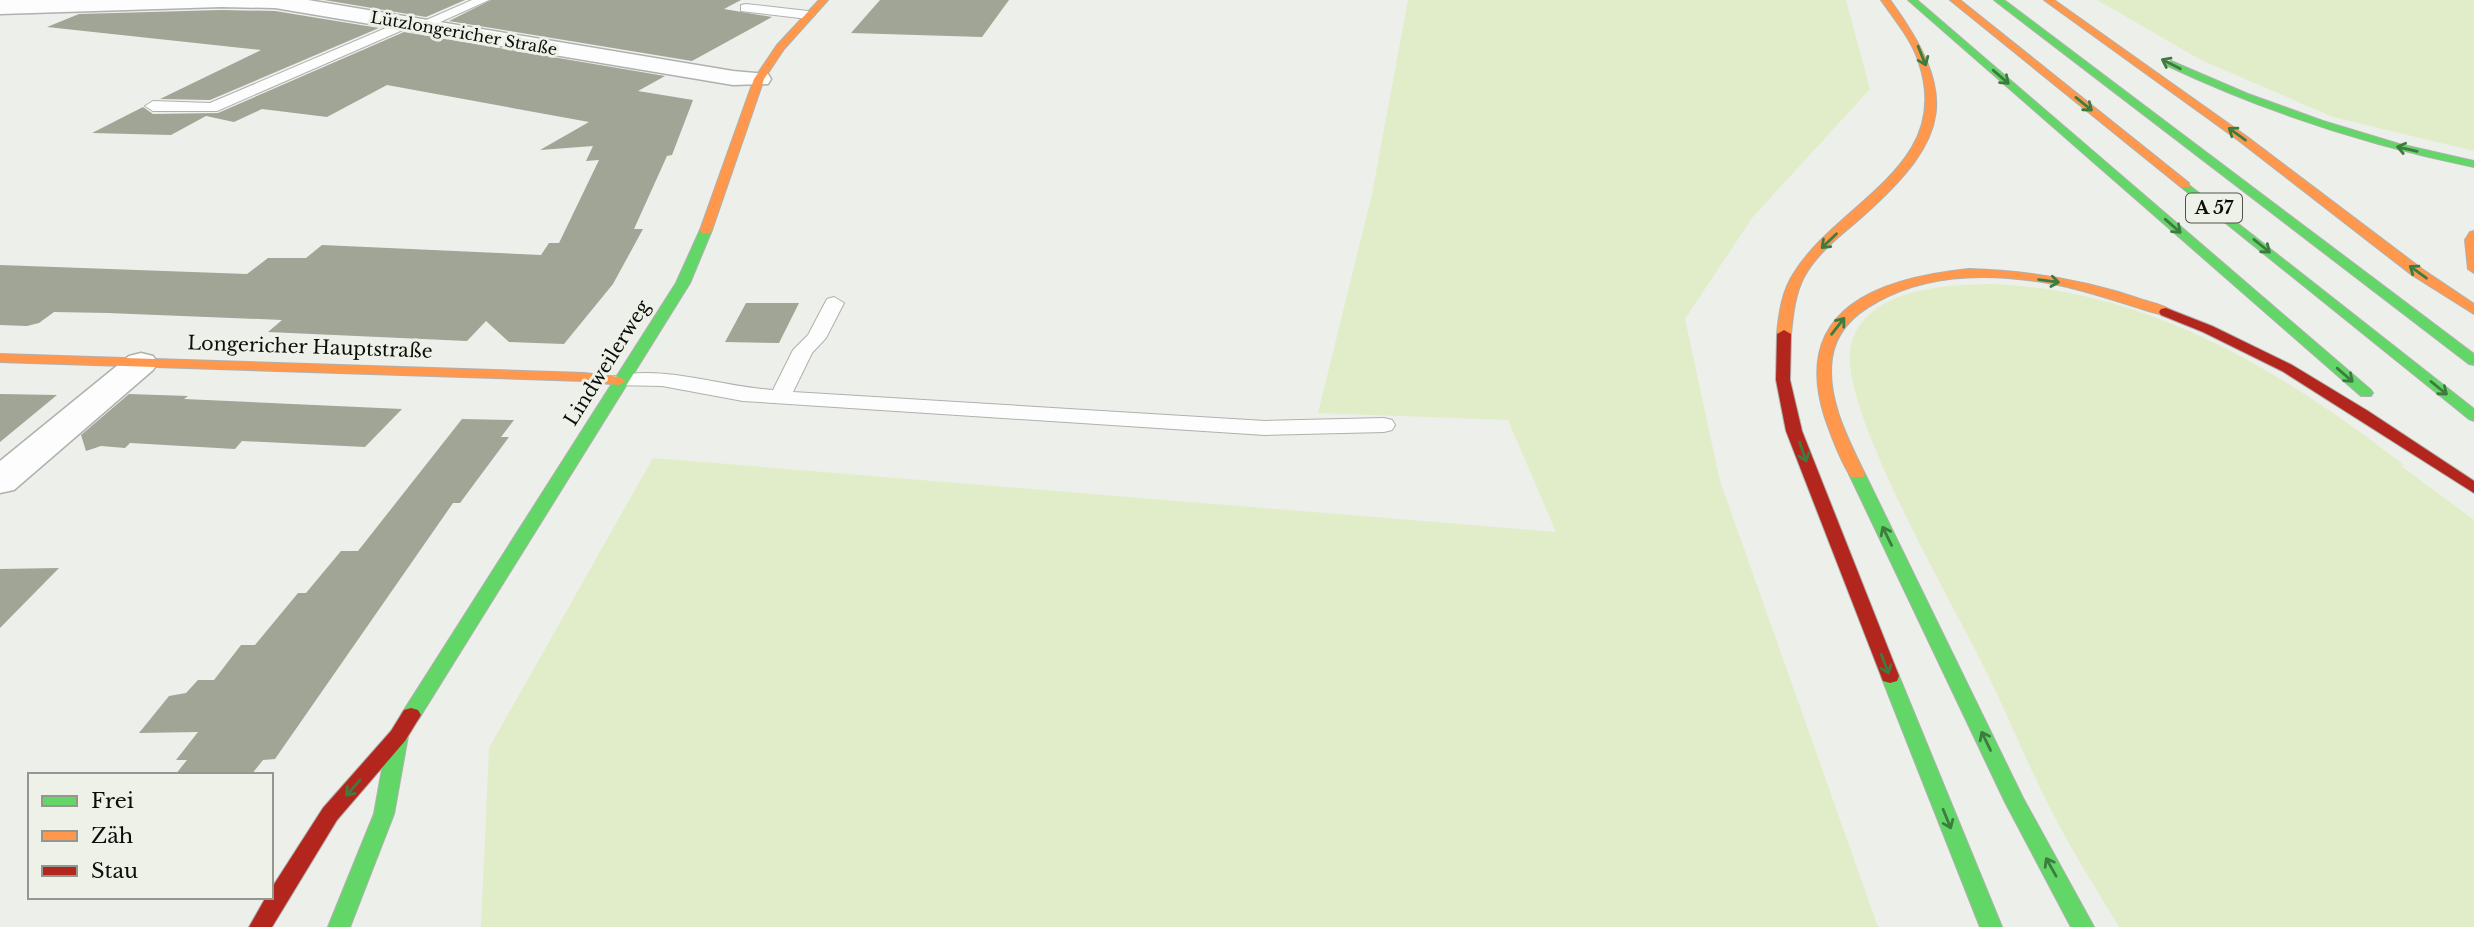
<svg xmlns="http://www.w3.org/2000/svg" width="2474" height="927" viewBox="0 0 2474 927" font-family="'Libre Baskerville',serif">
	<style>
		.green { fill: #e0edc8 }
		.building { fill: #a0a596 }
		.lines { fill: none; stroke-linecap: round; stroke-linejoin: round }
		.lane-casing { stroke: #afb1ae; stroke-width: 2 }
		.street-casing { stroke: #afb1ae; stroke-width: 3 }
		.fast-casing { stroke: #afb1ae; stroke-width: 2 }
		.slow-casing { stroke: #afb1ae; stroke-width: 2 }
		.jam-casing { stroke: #afb1ae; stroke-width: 2 }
		.lane { fill: #fcfdfc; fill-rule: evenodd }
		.street { fill: #fcfdfc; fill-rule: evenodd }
		.fast { fill: #63d668; fill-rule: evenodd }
		.slow { fill: #ff974d; fill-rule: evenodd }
		.jam { fill: #b3261e; fill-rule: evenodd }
		.oneway { stroke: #3c7c3e }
		.labels { text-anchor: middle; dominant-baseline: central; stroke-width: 6; stroke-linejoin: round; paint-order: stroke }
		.far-street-label { font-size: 16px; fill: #0c0e0a; stroke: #eef1e8 }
		.shield { fill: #eef1e8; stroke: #50524d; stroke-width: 2 }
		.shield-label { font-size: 18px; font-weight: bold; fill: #0c0e0a }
		.street-label { font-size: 19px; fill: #0c0e0a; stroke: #eef1e8 }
	</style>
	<rect width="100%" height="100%" fill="#edefea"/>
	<path class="green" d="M1408,0H1846L1870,89L1752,218L1685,319L1720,481L1878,927H481L489,748L653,458L1556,532L1508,420L1318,413L1372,194Z
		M2097,0H2474V151L2333,117L2201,60Z
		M1991,284C2148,289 2284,372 2404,465L2401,466L2474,520V927H2119C2099,894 2078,860 2060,827C2032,776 2011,721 1985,669C1955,607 1836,405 1851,345C1866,288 1945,285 1991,284Z"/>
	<path class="building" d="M324,0H465L426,17Z
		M491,0H741L724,9L772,17L692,61L449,21Z
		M880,0H1009L982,37L851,33Z
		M221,10L275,11L379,28L210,100L160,99L261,50L47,27L79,14Z
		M404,32L665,76L638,91L693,100L672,155L667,156L634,229H643L613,284L564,344L509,342L486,321L467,341L268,332L282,320L108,313L54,312L39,323L27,326L0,325V265L247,274L268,258H306L322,245L541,255L549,243H559L599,160L586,161L593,146L540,150L589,122L387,85L327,117L262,109L234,122L206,116L171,135L92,133L143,107L153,114L218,113Z
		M746,303H799L779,343L725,342Z
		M0,394L57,395L0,442Z
		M129,394L188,396L184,399L402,409L365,447L242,441L235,449L130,443L125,448L101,446L86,451L81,435Z
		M462,419L514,420L501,437H509L460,503H453L275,759L263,760L251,775H175L187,760H176L198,732L139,733L169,696L186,693L198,680H214L241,645H255L298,593H306L341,551H358Z
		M59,568L0,628V569Z"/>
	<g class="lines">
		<g class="lane-casing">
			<path id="lane" d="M472,0H489L427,28L422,29L415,25Z
				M746,4L808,11L815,15L808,19L741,11V5Z
				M407,19L412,20V26L217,111H153L145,106L153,101L210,103Z
				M834,297L844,303L826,338L812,353L793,392L1265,421L1384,418L1392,420L1395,425L1392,430L1384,432L1265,435L743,401L662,386L612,385L609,381L612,377C663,364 721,387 773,390L793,350L808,335L827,299Z"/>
		</g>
		<g class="street-casing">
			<path id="street" d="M0,0H308L733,71L768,74L771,79L768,84L733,85L275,8L221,7L0,14Z
				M141,353L153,356L158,363L153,370L14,490L0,493V461L129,356Z"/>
		</g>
		<g class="fast-casing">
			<path id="fast" d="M1908,0H1917L2371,390L2373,393L2371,396H2361Z
				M1994,0H2004L2474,354V365L2469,364Z
				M2171,61L2248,94L2323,121L2399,144L2474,161V167C2367,145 2266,112 2168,66L2166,64Z
				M2185,182L2474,409V421L2469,419L2181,187V183Z
				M706,226L712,230L690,283L418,720L411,722L404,720L401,715L404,710L676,283L700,230Z
				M1857,469L1865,474L2023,798L2094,927H2071L2005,802L1849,474Z
				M1890,669L1897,671L1899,676L2002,927H1980L1881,676L1883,671Z
				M398,728L405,731L408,736L394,814L350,927H328L374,814L388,736L391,731Z"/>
		</g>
		<g class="slow-casing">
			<path id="slow" d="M819,0H828L784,49L764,79L712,230L710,233H702L700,230L754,79L777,45Z
				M1881,0H1890C1959,95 1951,137 1864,215C1843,234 1818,251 1804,277C1795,294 1793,314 1791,334L1789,337H1779L1777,334C1779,313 1782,291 1794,273C1838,202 1954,166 1919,63C1912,40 1895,20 1881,0Z
				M1950,0H1960L2189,183V187H2181Z
				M2044,0H2054L2246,136L2422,269L2474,304V314L2412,275L2238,140Z
				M2474,231V273L2468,269L2465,240L2470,232Z
				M1969,269C2029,271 2087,280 2143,300C2153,303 2166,305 2173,312L2166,316C2128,306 2092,291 2053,284C1994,273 1930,272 1877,302C1854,314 1836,331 1832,358C1826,398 1848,439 1865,474L1863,477H1851C1840,460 1832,438 1825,418C1790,308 1880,278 1969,269Z
				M0,354L584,373L619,377L626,381L619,385L584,381L0,362Z"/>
		</g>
		<g class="jam-casing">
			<path id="jam" d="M2166,308L2212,326L2292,365L2368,411L2474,481V493L2282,371L2203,332L2161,315L2159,312L2161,309Z
				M1784,330L1791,334L1790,380L1802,431L1899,676L1897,681L1890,683L1883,681L1881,676L1786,431L1776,380L1777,334Z
				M411,708L418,710L421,715L405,741L337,820L272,927H249L266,897H271V889L323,808L391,731L404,710Z"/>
		</g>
		<use href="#lane" class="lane"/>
		<use href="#street" class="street"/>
		<use href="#fast" class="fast"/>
		<use href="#slow" class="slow"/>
		<use href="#jam" class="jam"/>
	</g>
	<defs><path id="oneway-shaft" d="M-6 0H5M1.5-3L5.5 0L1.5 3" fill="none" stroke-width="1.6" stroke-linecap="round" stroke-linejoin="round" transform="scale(1.75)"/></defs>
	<g class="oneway">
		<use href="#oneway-shaft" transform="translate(1922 56) rotate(68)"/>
		<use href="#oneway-shaft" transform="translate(2171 64) rotate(-153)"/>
		<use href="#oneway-shaft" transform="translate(2001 77) rotate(41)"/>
		<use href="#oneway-shaft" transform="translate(2084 104) rotate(39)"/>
		<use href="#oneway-shaft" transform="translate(2237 134) rotate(-144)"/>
		<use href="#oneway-shaft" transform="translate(2407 149) rotate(-167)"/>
		<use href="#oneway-shaft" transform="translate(2173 226) rotate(41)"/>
		<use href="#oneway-shaft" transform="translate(1829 241) rotate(136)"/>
		<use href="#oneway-shaft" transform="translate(2262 246) rotate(39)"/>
		<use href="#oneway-shaft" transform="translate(2418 272) rotate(-144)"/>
		<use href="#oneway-shaft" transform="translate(2049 281) rotate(8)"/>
		<use href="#oneway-shaft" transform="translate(1838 326) rotate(-52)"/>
		<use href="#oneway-shaft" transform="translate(2345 375) rotate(41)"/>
		<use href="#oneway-shaft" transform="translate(2439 388) rotate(39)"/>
		<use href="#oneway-shaft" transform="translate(1803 452) rotate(71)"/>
		<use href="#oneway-shaft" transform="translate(1887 536) rotate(-116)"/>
		<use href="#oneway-shaft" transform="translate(1885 664) rotate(69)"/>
		<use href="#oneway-shaft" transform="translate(1986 741) rotate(-116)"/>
		<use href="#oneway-shaft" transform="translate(353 788) rotate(131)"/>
		<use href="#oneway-shaft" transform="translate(1947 819) rotate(68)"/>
		<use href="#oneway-shaft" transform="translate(2051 867) rotate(-119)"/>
	</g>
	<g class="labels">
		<g class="far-street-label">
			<text transform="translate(464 33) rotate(10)">Lützlongericher Straße</text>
		</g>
		<rect class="shield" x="2186" y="193.5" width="56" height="29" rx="5"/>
		<g class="shield-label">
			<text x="2214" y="208">A 57</text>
		</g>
		<g class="street-label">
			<text transform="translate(310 347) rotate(2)">Longericher Hauptstraße</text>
			<text transform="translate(607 363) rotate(-58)">Lindweilerweg</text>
		</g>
	</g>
	<rect x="28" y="773" width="245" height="126" fill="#eef1e8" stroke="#94968f" stroke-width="2"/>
	<rect x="42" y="796" width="35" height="10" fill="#63d668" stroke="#94968f" stroke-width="2"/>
	<text x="91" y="808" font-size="21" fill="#0c0e0a">Frei</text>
	<rect x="42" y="831" width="35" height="10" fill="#ff974d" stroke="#94968f" stroke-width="2"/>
	<text x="91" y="843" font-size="21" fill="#0c0e0a">Zäh</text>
	<rect x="42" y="866" width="35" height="10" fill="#b3261e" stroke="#94968f" stroke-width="2"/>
	<text x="91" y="878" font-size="21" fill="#0c0e0a">Stau</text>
</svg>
